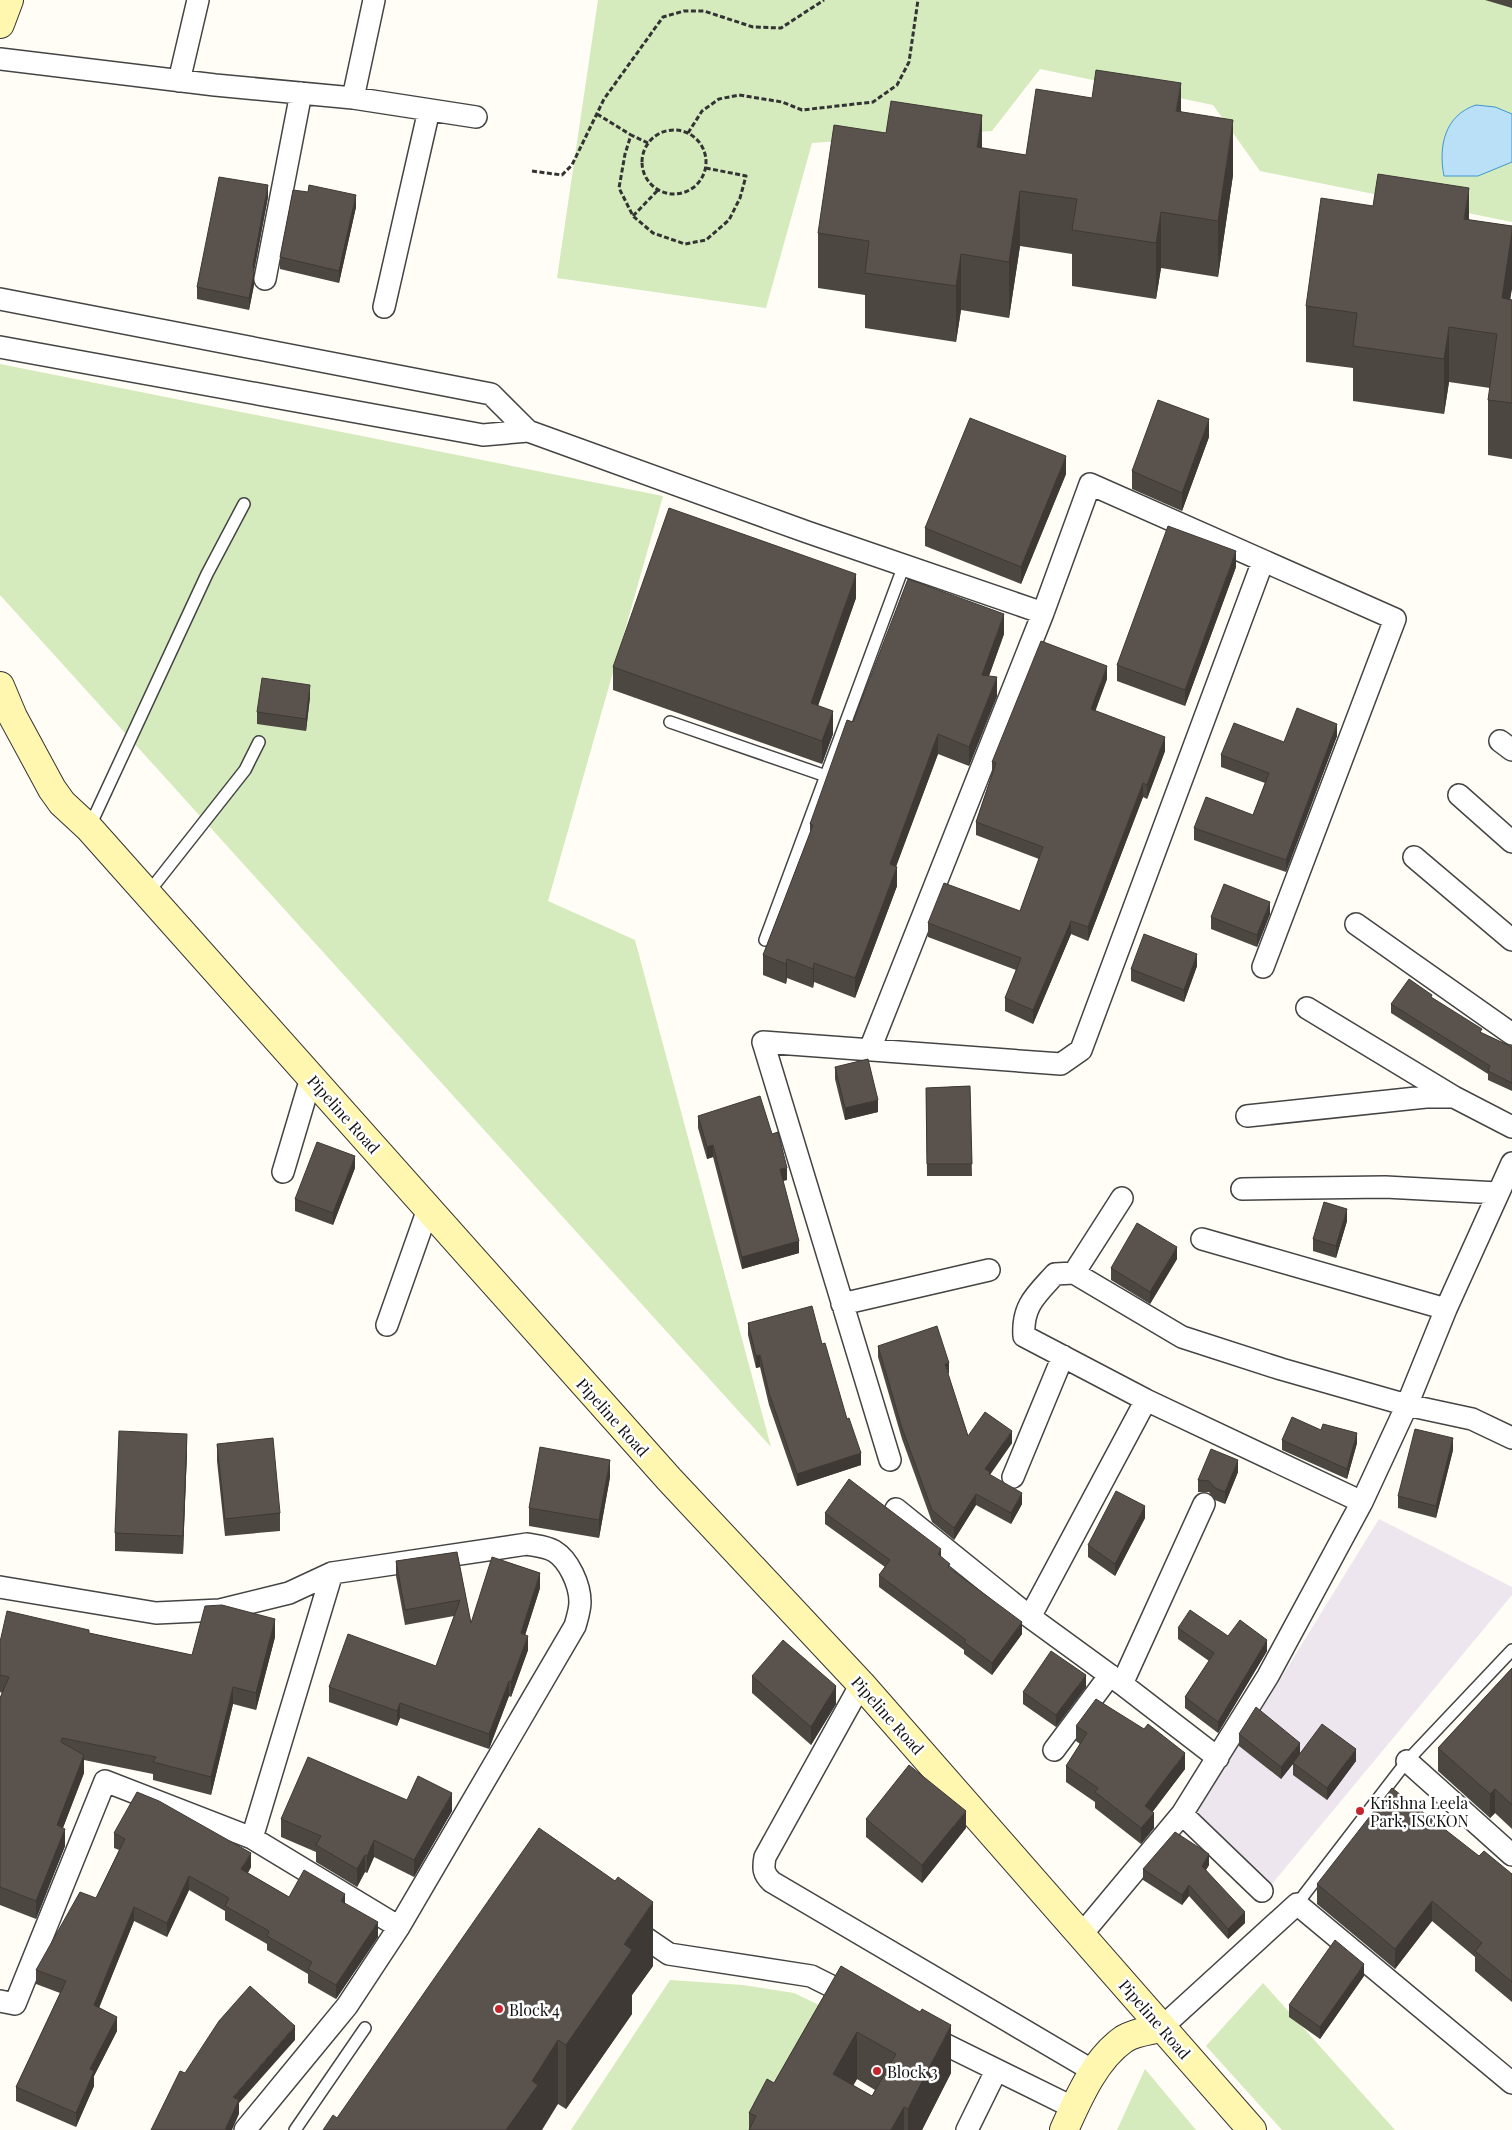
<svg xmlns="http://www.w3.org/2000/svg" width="1512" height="2130" viewBox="0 0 1512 2130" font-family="'Playfair Display',serif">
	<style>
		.industrial { fill: #eee6ef }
		.green { fill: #d5ebbd }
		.water { fill: #b9e0f7; stroke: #3f96cf }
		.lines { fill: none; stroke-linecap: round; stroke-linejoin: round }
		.lane-casing { stroke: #444; stroke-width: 14 }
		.street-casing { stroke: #444; stroke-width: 24 }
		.secondary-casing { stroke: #333; stroke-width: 30 }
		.path { stroke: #333; stroke-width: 3; stroke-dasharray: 5 2.5; stroke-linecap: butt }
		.lane { stroke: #fff; stroke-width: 11 }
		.street { stroke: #fff; stroke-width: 21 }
		.secondary { stroke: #fff6b0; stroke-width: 28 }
		.wall { fill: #4d4742; fill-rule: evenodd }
		.shaded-wall { fill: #3f3936 }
		.building { fill: #5a524d; stroke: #3f3936; fill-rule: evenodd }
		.poi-dot { fill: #c4262e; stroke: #fff; stroke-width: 2 }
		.labels { text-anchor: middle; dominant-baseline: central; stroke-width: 5; stroke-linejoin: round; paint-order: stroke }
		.street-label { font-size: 16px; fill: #111; stroke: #fff }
		.poi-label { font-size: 16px; fill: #111; stroke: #fff; text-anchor: start }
	</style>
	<rect width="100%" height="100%" fill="#fffdf5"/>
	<path class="industrial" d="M1379,1519L1512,1587V1595L1272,1884L1182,1820L1278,1683Z"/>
	<path class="green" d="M598,0H1512V222L1260,171L1213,105L1040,69L992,131L812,143L766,308L557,278Z
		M0,364L663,496L548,901L635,940L771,1447L0,595Z
		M670,1980L743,1985L794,1993L819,2005L752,2130H571Z
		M1263,1983L1395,2130H1282L1206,2046Z
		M1145,2069L1196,2130H1117Z"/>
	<path class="water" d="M1476,105L1495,107L1512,114V162L1478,176H1444C1438,146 1445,115 1476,105Z"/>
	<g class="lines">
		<g class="lane-casing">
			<path id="lane" d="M670,722L826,776
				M89,828L207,574L244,504
				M148,893L245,770L259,742
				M765,940L904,565
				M1297,1904L1407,1761L1512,1650
				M295,2130L365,2028"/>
		</g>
		<g class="street-casing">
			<path id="street" d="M0,59L215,85L353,98L476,117
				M179,81L198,0
				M353,98L374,0
				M265,279L301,93
				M0,299L491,394L528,431
				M384,307L429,110
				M0,347L483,435L528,431L807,532L1043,613L1090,484L1395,619L1263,967
				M1500,741L1512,750
				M1459,795L1512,842
				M1414,857L1512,940
				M1356,924L1512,1034
				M1307,1008L1454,1097L1512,1127
				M870,1049L1043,613
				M1247,1116L1426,1097H1454
				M283,1172L311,1078
				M1242,1189L1385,1187L1498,1193
				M1202,1239L1446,1309
				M1074,1273L1122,1198
				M842,1304L989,1270
				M387,1325L428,1209
				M1146,1400L1030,1617L1122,1684L1218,1758
				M890,1460L763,1042L1061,1064L1081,1050L1263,561
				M1013,1477L1063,1356
				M1362,1502L1146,1400L1024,1336C1022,1306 1036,1295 1055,1274L1074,1273L1182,1337L1281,1369L1407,1405L1472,1419L1512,1438
				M896,1509L1030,1617
				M0,1587L156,1613L220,1610L289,1593L332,1573L527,1544C536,1546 545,1546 554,1551C569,1560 580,1585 580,1602C580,1610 577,1619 575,1626L399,1927
				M861,1684L765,1857C763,1868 763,1874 772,1882L1095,2072
				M1122,1684L1204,1504
				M1054,1750L1110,1675
				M1407,1761L1512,1855
				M1182,1814L1262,1891
				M252,1838L332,1573
				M628,1926L669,1954L811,1976L855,1998
				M1082,1934L1182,1814L1268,1676L1362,1502L1407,1405L1446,1309L1512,1163
				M0,2001L15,2004L105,1781L252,1838L399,1927L347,2006L245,2130
				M1161,2028L1297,1904L1512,2083
				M926,2035L1074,2108
				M967,2130L996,2071"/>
		</g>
		<g class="secondary-casing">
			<path id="secondary" d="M0,24L9,0
				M0,686L13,717L52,789L62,803L89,828L669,1479L861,1684L1252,2130
				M1064,2130C1078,2099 1095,2059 1124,2039C1135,2032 1149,2031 1161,2028"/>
		</g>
		<path class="path" d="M597,114L631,135
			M642 162a32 32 0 1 1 64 0a32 32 0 1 1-64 0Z
			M688,133L702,111L719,99L739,95L782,102L802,110L873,102L897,85L909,62L918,0
			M648,143L631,135L625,154L619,188L633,216L653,233L685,244L706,240L729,220L740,198L746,176L706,168
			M532,171L562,175L572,165L604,99L663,17L684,11H704L753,27L781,28L824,0
			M633,216L658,190"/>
		<use href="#lane" class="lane"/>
		<use href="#street" class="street"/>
		<use href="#secondary" class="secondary"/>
	</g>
	<path class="wall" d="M1485,0H1512V8Z
		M1181,111L1233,175L1218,277L1161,268L1156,299L1072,286V254L1020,246L1009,318L961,310L956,342L865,328V295L818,288V233L982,148L1026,155Z
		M268,197L254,271V285L249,310L197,299V287Z
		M356,207L339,283L280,269V257Z
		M1469,220L1512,226V288L1510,299L1512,300V459L1488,455V400L1490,388L1449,382L1444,414L1353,401V368L1306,362V306Z
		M1209,437L1182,511L1132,489V471Z
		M1066,474L1021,584L925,546V528Z
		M1236,567L1185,706L1117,681V665Z
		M856,598L818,705L833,734L822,764L613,690V667Z
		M1004,634L989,676L997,696L969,766L938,754L896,866L897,886L855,998L814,982L813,988L787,978L786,984L763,975V955L810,833V824L853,722Z
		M1107,679L1095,711L1165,751L1147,799L1143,797L1088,941L1071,934L1033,1024L1005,1011V998L1016,970L928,937V923L1020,911L1039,859L976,835V822L992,774V762Z
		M310,697L306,731L257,724V712Z
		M1337,736L1286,872L1194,840V828L1253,815L1265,783L1221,767V755L1284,742Z
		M1270,914L1257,947L1211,929V917Z
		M1197,966L1184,1002L1131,981V969Z
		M1432,998L1482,1033L1512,1047V1091L1488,1080V1074L1391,1013V1004Z
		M835,1067L878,1112L845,1120L835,1079Z
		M970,1086L972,1176H927L926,1088Z
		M698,1116L787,1180L783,1181L799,1253L742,1269L713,1157L707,1159L698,1128Z
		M355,1168L333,1225L295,1211V1199Z
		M1347,1221L1336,1258L1313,1251V1239Z
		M1177,1259L1150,1304L1111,1280V1268Z
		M748,1323L822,1344L847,1419L861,1465L797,1486L769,1405L760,1367L756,1368L748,1335Z
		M878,1346L948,1375L968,1436L1012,1443L990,1475L1022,1504L1011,1524L976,1505L954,1540L932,1522L902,1439L878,1357Z
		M1321,1430L1357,1443L1347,1479L1282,1450V1440Z
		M217,1444L280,1513V1531L225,1536L217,1461Z
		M1453,1450L1436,1518L1398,1508V1496Z
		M187,1451L183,1554L115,1551V1533Z
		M1238,1472L1225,1504L1215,1500L1209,1492H1198V1480Z
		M610,1477L599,1538L529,1526V1508Z
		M825,1513L941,1557L950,1569L1022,1634L992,1675L964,1654V1650L879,1587V1575L885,1567L825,1524Z
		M1145,1518L1115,1576L1088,1557V1545Z
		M457,1552L471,1623L540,1588L525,1635L528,1650L511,1697L509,1696L489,1749L400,1718L397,1726L329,1702V1687L436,1666L454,1616L405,1625L396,1576V1561Z
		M1178,1628L1228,1636L1267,1651L1218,1733L1185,1708V1697L1209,1661L1178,1639Z
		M89,1633L192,1655L275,1637L256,1710L233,1704L211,1795L153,1780V1774L84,1760V1773L63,1828L65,1846L36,1919L0,1905V1698L2,1693L0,1692V1642Z
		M1512,1668V1829L1495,1813L1490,1818L1438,1771V1748Z
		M752,1676L836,1704L811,1745L752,1693Z
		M1086,1687L1056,1727L1023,1704V1692Z
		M1076,1726L1185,1769L1152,1812L1154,1828L1141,1844L1095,1808V1802L1066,1782V1766L1080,1744L1076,1741Z
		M1239,1734L1300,1753L1356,1761L1327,1800L1293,1775V1764L1281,1779L1239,1746Z
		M407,1800L452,1811L414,1877L374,1857L367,1873L365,1872L357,1887L316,1862V1852L281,1837V1819Z
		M866,1819L966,1828L922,1883L866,1837Z
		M114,1833L251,1867L248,1873L289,1897L345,1903L378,1937L336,1999L308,1983V1974L267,1950V1944L225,1920V1911L189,1890L167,1937L134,1921L99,2008L117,2031L94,2076V2086L76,2127L16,2101V2087L60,1993L36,1984V1970L96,1898L119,1850L114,1848Z
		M1479,1856L1512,1874V2002L1475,1971V1957L1432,1921L1395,1969L1317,1904V1884Z
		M1209,1865L1206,1870L1245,1923L1228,1939L1189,1896L1182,1905L1143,1880V1869Z
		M653,1966L632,1995V2014L566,2109L558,2104L337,2118Z
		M841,1966L951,2073L922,2130H749V2113L774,2083ZM857,2079L875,2090L872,2096L853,2085Z
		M1364,1976L1320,2039L1289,2017V2005Z"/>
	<path class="shaded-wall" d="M1181,83V139L1176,111Z
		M982,115V171L977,147Z
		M1233,120V175L1218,277V221Z
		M268,185V197L253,277V265Z
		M1469,188V243L1464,219Z
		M1020,191V246L1009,318V262Z
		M356,195V207L339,283V271Z
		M1161,212V268L1156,299V243Z
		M1512,232V288L1502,354V298Z
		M961,254V310L956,342V286Z
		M254,273V285L249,310V298Z
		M1449,327V382L1444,414V359Z
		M1209,419V437L1182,511V493Z
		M1066,456V474L1021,584V567Z
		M1236,551V567L1185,706V690Z
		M856,574V598L811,726V703Z
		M1004,614V634L982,695V675Z
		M1107,666V679L1091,723V709Z
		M997,677V696L969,766V747Z
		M310,685V697L306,731V719Z
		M833,711V734L822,764V741Z
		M1337,724V736L1286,872V860Z
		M938,734V754L890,883V864Z
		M1165,737V751L1147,799V785Z
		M1143,783V797L1088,941V927Z
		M897,867V886L855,998V978Z
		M1270,902V914L1257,947V935Z
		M1071,921V934L1033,1024V1010Z
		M1197,954V966L1184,1002V990Z
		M787,959V978L786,984V964Z
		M814,963V982L813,988V969Z
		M878,1100V1112L845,1120V1108Z
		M713,1145V1157L707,1159V1147Z
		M355,1156V1168L333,1225V1213Z
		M787,1168V1180L780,1181V1169Z
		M1347,1209V1221L1336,1258V1246Z
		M799,1241V1253L742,1269V1257Z
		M1177,1247V1259L1150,1304V1292Z
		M760,1355V1367L756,1368V1356Z
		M949,1363V1375L945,1364Z
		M1012,1431V1443L990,1474V1484L985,1469Z
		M1357,1433V1443L1347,1479V1469Z
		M187,1434V1451L183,1554V1536Z
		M1453,1438V1450L1436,1518V1506Z
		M861,1453V1465L797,1486V1474Z
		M610,1460V1477L599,1538V1520Z
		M1238,1460V1472L1225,1504V1492Z
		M1022,1493V1504L1011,1524V1513Z
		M976,1494V1505L954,1540V1528Z
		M1145,1506V1518L1115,1576V1564Z
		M941,1549V1561L938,1554Z
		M540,1573V1588L521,1648V1633Z
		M275,1619V1637L256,1710V1693Z
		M1022,1622V1634L992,1675V1663Z
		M528,1636V1650L511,1697V1682Z
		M1267,1640V1651L1218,1733V1722Z
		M1086,1675V1687L1056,1727V1715Z
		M509,1681V1696L489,1749V1734Z
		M836,1686V1704L811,1745V1727Z
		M233,1687V1704L211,1795V1777Z
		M400,1703V1718L397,1726V1711Z
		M1300,1743V1755L1281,1779V1767Z
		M1356,1749V1761L1327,1800V1788Z
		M1185,1753V1769L1145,1822V1806Z
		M84,1755V1773L57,1843V1825Z
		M1495,1789V1813L1490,1818V1794Z
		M452,1793V1811L414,1877V1860Z
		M966,1811V1828L922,1883V1865Z
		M1154,1813V1828L1141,1844V1828Z
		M65,1829V1846L36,1919V1901Z
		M374,1840V1857L367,1873V1856Z
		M251,1853V1867L241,1884V1869Z
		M1209,1854V1865L1202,1876V1866Z
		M365,1855V1872L357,1887V1869Z
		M189,1876V1890L167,1937V1923Z
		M1189,1885V1896L1182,1905V1895Z
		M345,1894V1909L341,1901Z
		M1432,1901V1921L1395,1969V1949Z
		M653,1902V1966L632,1995V2014L566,2109V2045L624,1944Z
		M134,1907V1921L94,2020V2005Z
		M1245,1912V1923L1228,1939V1929Z
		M378,1922V1937L336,1999V1985Z
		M1364,1964V1976L1320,2039V2027Z
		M117,2017V2031L94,2076V2086L76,2127V2113L90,2069Z
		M951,2025V2073L922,2130H908V2109Z
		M295,2026V2040L239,2103V2114L232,2130H225L233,2097Z
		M857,2032V2079L833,2122V2074Z
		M558,2040V2104L542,2130H506L532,2081Z
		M904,2107V2130H891Z"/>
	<path class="building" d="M1096,70L1181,83L1176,111L1233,120L1218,221L1161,212L1156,243L1072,230L1077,199L1020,191L1009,262L961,254L956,286L865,273L869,241L818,233L834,125L886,133L891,101L982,115L977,147L1026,155L1036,89L1092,98Z
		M1378,174L1469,188L1464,219L1512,226V232L1502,298L1512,300V403L1488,400L1497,334L1449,327L1444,359L1353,346L1357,313L1306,306L1321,198L1373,206Z
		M219,177L268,185L253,265L254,273L249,298L197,287Z
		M309,185L356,195L339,271L280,257L293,190L308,192Z
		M1158,400L1209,419L1182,493L1132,471Z
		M970,418L1066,456L1021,567L925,528Z
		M669,508L856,574L811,703L833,711L822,741L613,667Z
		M1168,526L1236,551L1185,690L1117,665Z
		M908,579L1004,614L982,675L997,677L969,747L938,734L890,864L897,867L855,978L814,963L813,969L787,959L786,964L763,955L813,825L810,824L847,720L853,722Z
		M1041,641L1107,666L1091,709L1165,737L1147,785L1143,783L1088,927L1071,921L1033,1010L1005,998L1021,958L928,923L944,883L1020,911L1043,847L976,822L996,763L992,762Z
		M262,678L310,685L306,719L257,712Z
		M1297,708L1337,724L1286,860L1194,828L1206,797L1253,815L1269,773L1221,755L1234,723L1284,742Z
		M1224,884L1270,902L1257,935L1211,917Z
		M1144,934L1197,954L1184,990L1131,969Z
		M1409,979L1432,995L1431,997L1482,1029L1480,1032L1512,1047V1083L1488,1071L1490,1066L1391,1004Z
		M868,1059L878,1100L845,1108L835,1067Z
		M970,1086L972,1164H927L926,1088Z
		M760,1096L772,1134L778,1132L787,1168L780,1169L799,1241L742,1257L713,1145L707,1147L698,1116Z
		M317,1142L355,1156L333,1213L295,1199Z
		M1324,1202L1347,1209L1336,1246L1313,1239Z
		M1137,1223L1177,1247L1150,1292L1111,1268Z
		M812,1306L822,1344L825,1343L847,1419L849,1418L861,1453L797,1474L769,1393L760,1355L756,1356L748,1323Z
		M937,1326L949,1363L945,1364L968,1436L985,1412L1012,1431L985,1469L990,1472L989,1474L1022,1493L1011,1513L976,1494L954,1528L932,1510L902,1428L878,1346Z
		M1292,1417L1321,1430L1323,1424L1357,1433L1347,1469L1282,1440Z
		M1415,1429L1453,1438L1436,1506L1398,1496Z
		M119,1431L187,1434L183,1536L115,1533Z
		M273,1438L280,1513L225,1519L217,1444Z
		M540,1447L610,1460L599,1520L529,1508Z
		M1211,1449L1238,1460L1225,1492L1215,1488L1209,1481L1198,1480Z
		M849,1479L941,1549L938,1554L950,1564L948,1567L1022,1622L992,1663L964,1642L966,1640L879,1575L890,1560L825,1513Z
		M1116,1491L1145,1506L1115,1564L1088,1545Z
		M457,1552L471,1623L492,1557L540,1573L521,1633L528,1636L511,1682L509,1681L489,1734L400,1703L397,1711L329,1687L348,1634L436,1666L460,1600L405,1610L396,1561Z
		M222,1605L275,1619L256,1693L233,1687L211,1777L153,1762L156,1757L62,1738L61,1742L84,1755L57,1825L65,1829L36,1901L0,1887V1698L9,1677L0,1675V1642L7,1611L89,1630V1633L192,1655L205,1606Z
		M1190,1610L1228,1636L1240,1620L1267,1640L1218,1722L1185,1697L1214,1653L1178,1628Z
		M783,1640L836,1686L811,1727L752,1676Z
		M1051,1651L1086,1675L1056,1715L1023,1692Z
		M1512,1668V1805L1495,1789L1490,1794L1438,1748Z
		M1096,1699L1144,1729L1148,1724L1185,1753L1145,1806L1154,1813L1141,1828L1095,1792L1098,1788L1066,1766L1087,1733L1076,1726Z
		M1256,1707L1300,1743L1281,1767L1239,1734Z
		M1322,1724L1356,1749L1327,1788L1293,1763Z
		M308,1757L407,1800L418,1776L452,1793L414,1860L374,1840L367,1856L365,1855L357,1869L316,1845L321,1836L281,1819Z
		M909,1765L966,1811L922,1865L866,1819Z
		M1392,1788L1479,1856L1484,1851L1512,1874V1982L1475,1951L1482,1943L1432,1901L1395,1949L1317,1884Z
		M137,1792L159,1801L251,1853L241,1869L289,1897L304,1870L345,1894L341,1901L378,1922L336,1985L308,1969L312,1962L267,1936L269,1931L225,1906L229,1898L189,1876L167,1923L134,1907L94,2005L117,2017L90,2069L94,2071L76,2113L16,2087L66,1981L36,1970L80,1892L96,1898L125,1839L114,1833Z
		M539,1828L615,1881L618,1877L653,1902L624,1944L632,1950L566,2045L558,2040L532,2081L538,2085L506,2130H323L333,2115L337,2118Z
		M1175,1832L1209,1854L1202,1866L1245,1912L1228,1929L1189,1885L1182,1895L1143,1869Z
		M1335,1940L1364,1964L1320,2027L1289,2005Z
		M841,1966L920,2012L922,2009L951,2025L908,2109L904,2107L891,2130H749L756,2116L749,2113L767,2079L774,2083ZM857,2032L896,2054L872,2096L833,2074Z
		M250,1986L295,2026L233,2097L239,2100L225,2130H151L180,2071L185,2073L219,2021Z"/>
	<g class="poi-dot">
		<circle cx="1360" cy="1811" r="5"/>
		<circle cx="499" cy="2009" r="5"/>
		<circle cx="877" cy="2071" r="5"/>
	</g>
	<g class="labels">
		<g class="street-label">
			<text transform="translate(344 1114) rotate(48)">Pipeline Road</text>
			<text transform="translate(613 1417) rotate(48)">Pipeline Road</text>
			<text transform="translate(888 1715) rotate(48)">Pipeline Road</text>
			<text transform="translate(1155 2019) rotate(49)">Pipeline Road</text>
		</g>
		<g class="poi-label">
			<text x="1370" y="1802">Krishna Leela<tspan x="1370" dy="18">Park, ISCKON</tspan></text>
			<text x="509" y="2009">Block 4</text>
			<text x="887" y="2071">Block 3</text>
		</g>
	</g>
</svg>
